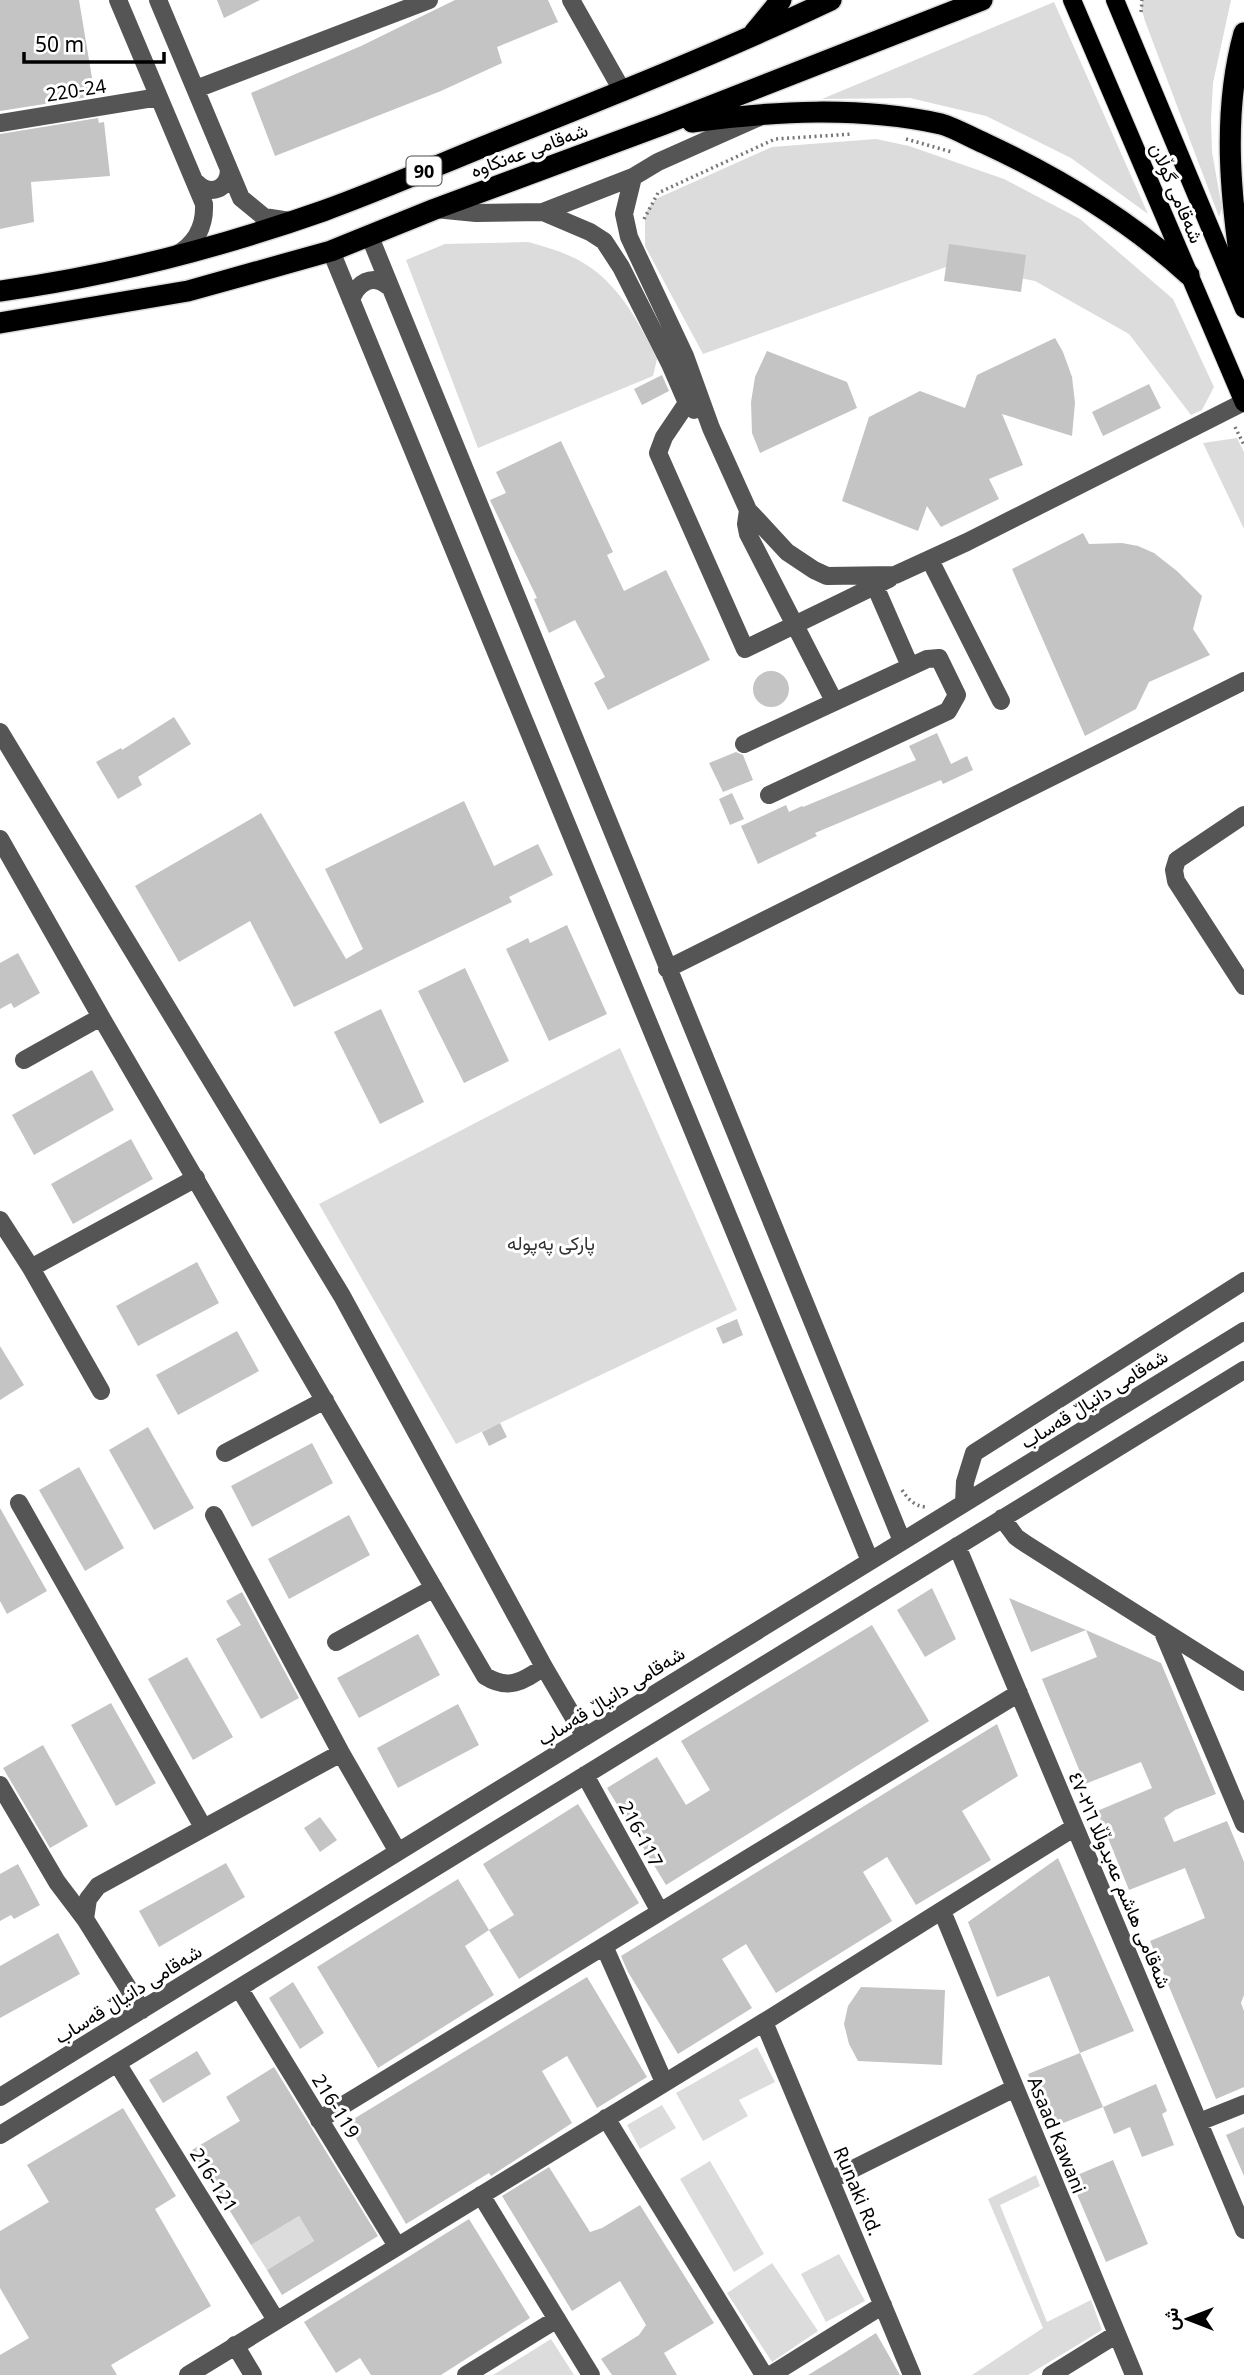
<svg xmlns="http://www.w3.org/2000/svg" width="1244" height="2375" viewBox="0 0 1244 2375" font-family="'Noto Sans',Vazirmatn,sans-serif">
	<style>
		.green { fill: #dcdcdc }
		.building { fill: #c4c4c4 }
		.lines { fill: none; stroke-linecap: round; stroke-linejoin: round }
		.major-casing { stroke: #dbdbdb; stroke-width: 20 }
		.highway-casing { stroke: #dbdbdb; stroke-width: 24 }
		.path { stroke: #777; stroke-width: 3.5; stroke-dasharray: 2 3.5; stroke-linecap: butt }
		.minor { stroke: #555; stroke-width: 18 }
		.major { stroke: #000; stroke-width: 18 }
		.highway { stroke: #000; stroke-width: 21 }
		.labels { text-anchor: middle; dominant-baseline: central; stroke-width: 6; stroke-linejoin: round; paint-order: stroke }
		.shield { fill: #fff; stroke: #4c4c4c; stroke-width: 2 }
		.shield-label { font-size: 18px; font-weight: bold; fill: #000 }
		.street-label { font-size: 19px; fill: #000; stroke: #fff }
		.park-label { font-size: 19px; fill: #333; stroke: #fff }
	</style>
	<rect width="100%" height="100%" fill="#fff"/>
	<path class="green" d="M1143,0H1231L1213,83L1211,120L1212,152L1222,208L1219,217L1145,21L1141,7Z
		M1054,2L1148,214L1071,158L986,116L910,98L822,99Z
		M876,139L909,146L1004,179L1080,219L1173,299L1214,387L1202,410L1191,415L1129,334L1035,281L980,270L946,267L703,354L645,246V218L648,208L658,198L772,147Z
		M528,242C542,246 557,250 570,256C614,275 637,318 657,359L653,376L478,448L406,260L445,244Z
		M1237,438L1244,452V529L1203,443Z
		M620,1048L737,1310L456,1444L319,1204Z
		M757,2047L775,2082L739,2100L748,2116L703,2141L676,2093Z
		M662,2105L676,2128L640,2149L627,2125Z
		M710,2161L764,2254L734,2272L680,2179Z
		M1036,2175L1040,2186L1000,2205L1047,2322L1091,2300L1102,2330L1028,2375H972L1043,2328L988,2199Z
		M299,2216L314,2241L267,2270L251,2245Z
		M839,2254L865,2301L826,2322L801,2274Z
		M772,2263L818,2331L772,2362L727,2293Z
		M551,2339L574,2375H493Z"/>
	<path class="building" d="M0,0H79L95,96L0,111Z
		M217,0H260L224,18Z
		M455,0H548L558,22L497,47L502,63L441,91L275,156L251,93L361,46Z
		M98,118L99,123L104,122L110,176L31,182L34,222L0,229V134Z
		M949,244L1026,255L1021,292L944,281Z
		M1055,338L1063,352L1072,377L1075,403L1072,436L1002,414L1023,465L989,479L999,499L941,527L927,506L918,531L842,501L869,417L920,391L965,408L977,375Z
		M767,351L847,382L857,408L760,453L752,433L751,402L755,377Z
		M662,375L669,391L642,405L634,389Z
		M1149,384L1161,408L1103,436L1092,412Z
		M561,441L613,552L607,555L624,591L666,570L710,660L608,710L594,683L605,677L575,620L549,633L534,599L537,598L490,500L506,493L496,472Z
		M1083,533L1089,544L1122,543L1138,546L1154,553L1177,571L1202,596L1193,629L1210,655L1149,682L1136,709L1085,736L1012,569Z
		M753 689a18 18 0 1 1 36 0a18 18 0 1 1-36 0Z
		M174,717L191,744L138,777L142,785L118,799L96,762L121,748L122,750Z
		M937,733L951,764L967,756L973,770L943,784L941,780L815,833L817,836L758,864L741,826L786,805L789,812L802,806L803,807L916,760L909,746Z
		M736,752L743,755L753,780L723,792L709,763Z
		M732,793L744,819L730,825L719,799Z
		M464,801L494,866L538,844L553,875L509,897L512,902L294,1007L250,921L179,962L135,886L261,813L346,959L363,949L325,869Z
		M567,925L607,1014L549,1041L506,949L528,938L530,943Z
		M18,953L40,993L14,1008L11,1003L0,1009V963Z
		M465,968L509,1061L464,1083L418,991Z
		M381,1009L424,1102L380,1124L334,1032Z
		M92,1070L114,1110L34,1155L12,1115Z
		M131,1139L153,1179L73,1224L51,1184Z
		M197,1262L219,1303L138,1346L116,1306Z
		M737,1319L743,1335L723,1344L716,1328Z
		M237,1331L259,1371L178,1415L156,1375Z
		M0,1346L24,1385L0,1400Z
		M500,1423L507,1437L489,1446L482,1432Z
		M148,1427L194,1508L154,1530L109,1450Z
		M312,1443L333,1483L252,1527L231,1486Z
		M79,1467L124,1548L85,1571L39,1490Z
		M0,1508L47,1591L7,1614L0,1601Z
		M349,1515L370,1555L289,1599L268,1559Z
		M932,1588L956,1639L925,1657L897,1610Z
		M242,1592L299,1698L261,1719L216,1639L241,1625L226,1601Z
		M1009,1598L1086,1630L1031,1652Z
		M872,1625L929,1721L666,1885L607,1788L657,1757L686,1805L710,1790L681,1741Z
		M1086,1630L1161,1663L1216,1794L1175,1810L1164,1818L1174,1842L1227,1821L1244,1862V1995L1241,2003L1244,2011V2087L1216,2099L1150,1941L1205,1918L1185,1868L1129,1890L1097,1811L1152,1788L1141,1762L1085,1784L1042,1679L1097,1657Z
		M418,1634L440,1675L359,1718L337,1678Z
		M187,1657L233,1737L193,1760L148,1679Z
		M111,1703L156,1783L116,1806L71,1725Z
		M458,1704L479,1745L398,1788L377,1748Z
		M997,1724L1018,1776L962,1811L991,1860L916,1905L887,1857L863,1872L892,1921L776,1993L746,1944L722,1959L752,2008L678,2054L628,1972L621,1956Z
		M43,1745L88,1826L50,1848L3,1768Z
		M578,1804L639,1903L519,1979L489,1930L514,1915L483,1864Z
		M320,1817L337,1840L320,1852L304,1828Z
		M1058,1858L1134,2031L1080,2053L1049,1976L997,1997L968,1922Z
		M226,1863L245,1897L159,1947L139,1911Z
		M18,1864L40,1905L14,1919L11,1915L0,1921V1874Z
		M458,1879L489,1930L465,1946L494,1995L378,2068L317,1967Z
		M58,1933L80,1974L0,2018V1966Z
		M587,1977L647,2077L597,2108L567,2056L542,2071L572,2123L491,2176L489,2173L406,2224L347,2123Z
		M293,1982L324,2033L300,2049L269,1998Z
		M861,1987L945,1990L942,2065L858,2061L849,2044L844,2024L848,2006Z
		M197,2051L211,2074L163,2103L149,2080Z
		M1080,2053L1103,2107L1051,2128L1028,2074Z
		M274,2067L378,2236L282,2295L267,2270L314,2241L299,2216L251,2245L192,2150L240,2121L226,2097Z
		M1156,2084L1167,2111L1162,2114L1174,2145L1142,2157L1130,2127L1114,2134L1103,2107Z
		M123,2108L176,2196L155,2209L211,2306L111,2365L117,2375H0V2355L29,2338L0,2288V2231L49,2202L27,2165Z
		M1244,2127V2176L1226,2135Z
		M1113,2160L1148,2244L1106,2262L1070,2178Z
		M549,2167L590,2232L602,2228L640,2205L714,2323L664,2353L677,2375H612L601,2359L639,2335L646,2325L620,2281L572,2311L502,2196Z
		M469,2219L530,2318L441,2375H371L360,2358L336,2373L304,2322Z
		M876,2333L900,2375H808L841,2355Z"/>
	<g class="lines">
		<g class="major-casing">
			<path id="major" d="M1072,0L1244,403
				M1115,0L1244,309"/>
		</g>
		<g class="highway-casing">
			<path id="highway" d="M754,33L781,0
				M1244,33C1221,116 1231,203 1244,287
				M692,122C775,111 858,106 941,124C955,128 970,137 984,143C1057,177 1130,221 1189,275
				M0,291C110,276 218,248 323,211C381,190 438,165 495,142C608,97 721,52 831,0
				M0,323L188,291L331,251L435,209L662,125L982,0"/>
		</g>
		<path class="path" d="M1141,12L1142,0
			M906,139L952,152
			M644,219L658,193L775,139L853,134
			M1235,427L1244,445
			M902,1490C908,1499 914,1506 926,1507"/>
		<path class="minor" d="M118,0L204,204C205,226 196,244 176,255
			M158,0L241,198L264,217L290,221
			M571,0L623,92
			M196,89L429,0
			M757,118L658,162L633,177L624,214L629,237L685,356L711,428L748,510L787,552L814,570L827,576L895,575L967,542L1244,402
			M0,123L159,97
			M197,183C210,196 228,190 229,170
			M435,209L476,213L543,212L590,232L604,241L621,267L670,364L687,403L694,410
			M543,212L633,177
			M370,237L902,1541
			M331,251L870,1561
			M351,300C357,283 372,273 388,286
			M687,403L664,437L658,453L745,649L889,579
			M748,510L746,524L748,534L834,701
			M930,560L1001,701
			M875,586L910,666
			M0,732L342,1296L544,1667L585,1737
			M744,744L927,659L939,658L957,695L948,711L769,795
			M1244,815L1177,860L1174,870L1176,881L1244,986
			M0,839L101,1017L485,1676C509,1691 523,1681 544,1667
			M667,969L1244,681
			M24,1060L101,1017
			M0,1220L31,1268L196,1178
			M31,1268L101,1391
			M225,1453L325,1400
			M19,1503L203,1827
			M964,1503L965,1482L974,1453L1244,1281
			M214,1515L341,1753L398,1852
			M1002,1518L1016,1537L1026,1544L1244,1682
			M957,1546L1244,2230
			M1162,1630L1244,1824
			M336,1642L434,1588
			M585,1775L660,1912
			M0,1785L57,1882L85,1919
			M942,1911L1134,2375
			M604,1946L664,2082
			M239,1988L397,2246
			M142,2010L85,1919L88,1899L98,1886L341,1753
			M764,2022L912,2375
			M117,2063L276,2320
			M0,2097L1244,1331
			M606,2118L764,2375
			M319,2120L1019,1693
			M1199,2122L1244,2104
			M0,2135L1244,1370
			M831,2180L1015,2088
			M481,2195L591,2375
			M235,2345L253,2375
			M188,2375L764,2022L1075,1827
			M466,2375L557,2319
			M771,2375L883,2305
			M1051,2375L1117,2334"/>
		<use href="#major" class="major"/>
		<use href="#highway" class="highway"/>
	</g>
	<g class="labels">
		<rect class="shield" x="406.5" y="156.5" width="35" height="29" rx="5"/>
		<g class="shield-label">
			<text x="424" y="171">90</text>
		</g>
		<g class="street-label">
			<text transform="translate(76 90) rotate(-9)">220-24</text>
			<text transform="translate(529 150) rotate(-20)">شەقامی عەنکاوە</text>
			<text transform="translate(1177 193) rotate(67)">شەقامی گوڵان</text>
			<text transform="translate(1094 1399) rotate(-32)">شەقامی دانیاڵ قەساب</text>
			<text transform="translate(611 1696) rotate(-32)">شەقامی دانیاڵ قەساب</text>
			<text transform="translate(641 1834) rotate(62)">216-117</text>
			<text transform="translate(1120 1880) rotate(67)">شەقامی هاشم عەبدوڵڵا ٢١٦-٤٧</text>
			<text transform="translate(128 1994) rotate(-32)">شەقامی دانیاڵ قەساب</text>
			<text transform="translate(336 2106) rotate(58)">216-119</text>
			<text transform="translate(1057 2135) rotate(68)">Asaad Kawani</text>
			<text transform="translate(214 2180) rotate(58)">216-121</text>
			<text transform="translate(858 2191) rotate(67)">Runaki Rd.</text>
		</g>
		<g class="park-label">
			<text x="551" y="1243">پارکی پەپولە</text>
		</g>
	</g>
	<g transform="translate(1188 2319) rotate(270)" stroke="#ffffff" stroke-width="5" paint-order="stroke">
	<path d="M0-5L12 26L0 18L-12 26Z" fill="#000000"/>
	<text y="-10" font-size="19" font-weight="bold" text-anchor="middle" fill="#000000">ش</text>
	</g>
	<path d="M24 52v10h140v-10" fill="none" stroke="#000000" stroke-width="3.5"/>
	<text x="35" y="52" font-size="21" fill="#000000" stroke="#ffffff" stroke-width="5" paint-order="stroke">50 m</text>
</svg>
